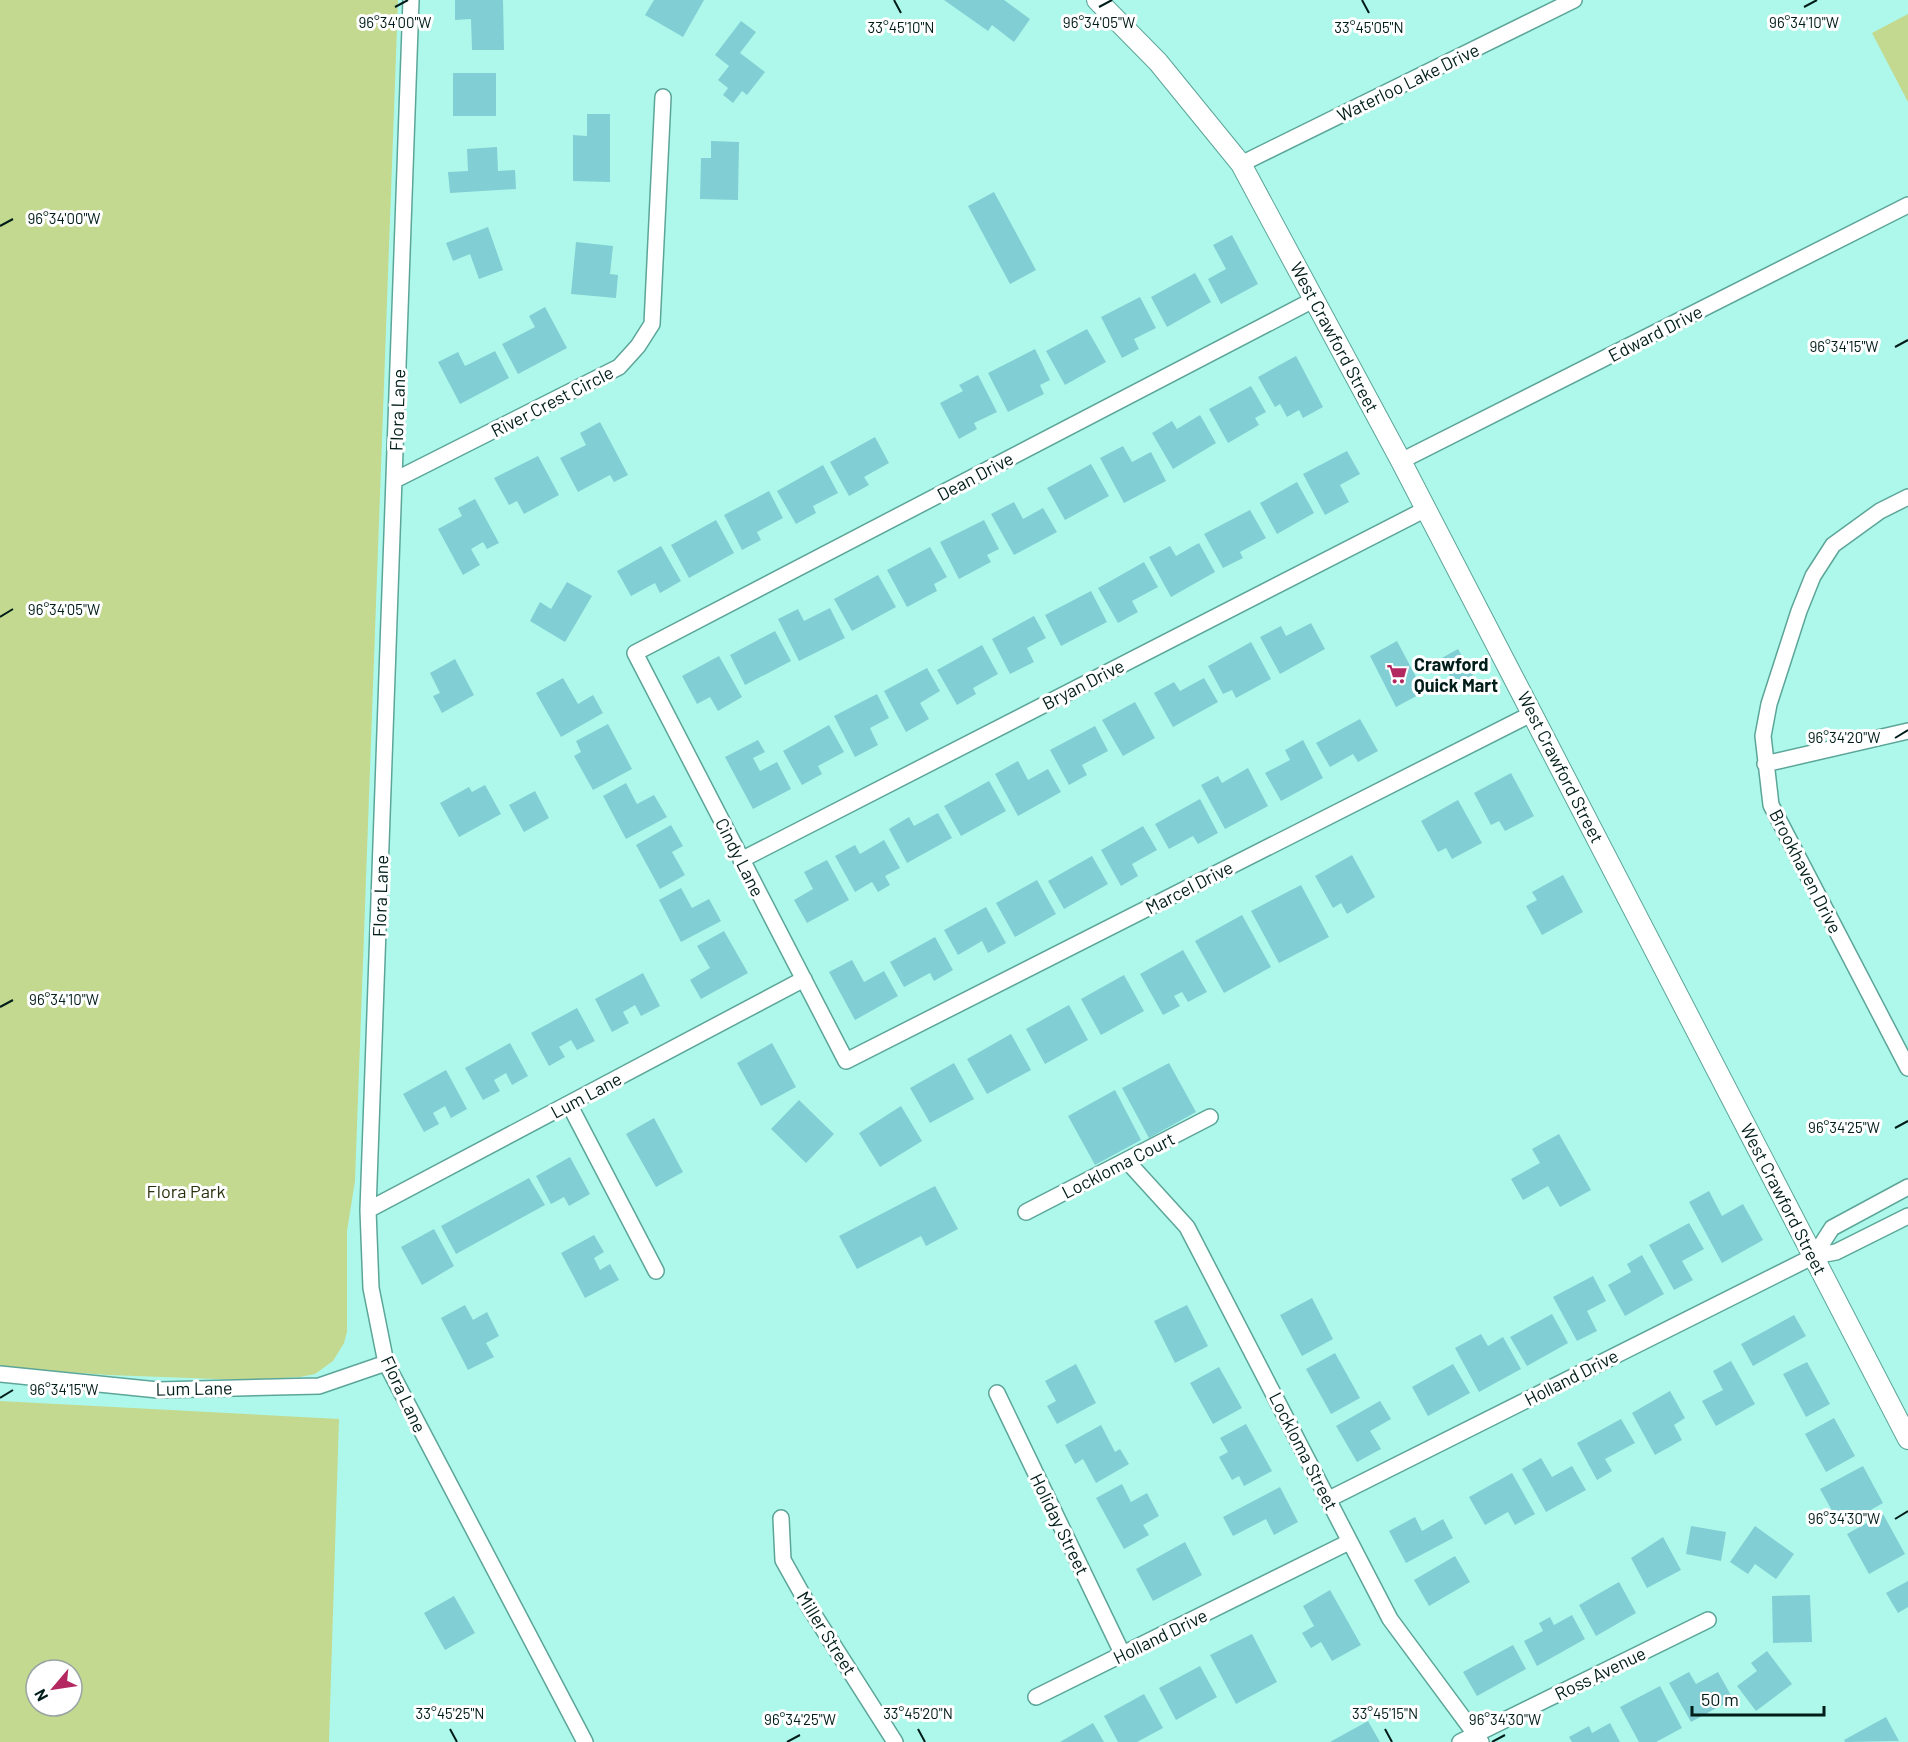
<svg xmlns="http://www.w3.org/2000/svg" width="1908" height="1742" viewBox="0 0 1908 1742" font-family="Barlow,sans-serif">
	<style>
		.green { fill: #c3d98f; fill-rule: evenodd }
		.building { fill: #81ced4 }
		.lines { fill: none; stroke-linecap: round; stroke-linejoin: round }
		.minor-casing { stroke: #5ca599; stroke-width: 18 }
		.tertiary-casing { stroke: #5ca599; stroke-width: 22 }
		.minor { stroke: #fff; stroke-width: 15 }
		.tertiary { stroke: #fff; stroke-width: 20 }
		.ticks { fill: none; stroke: #001d19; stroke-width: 2 }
		.labels { text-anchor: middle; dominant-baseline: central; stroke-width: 6; stroke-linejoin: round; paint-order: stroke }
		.street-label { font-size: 18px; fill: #001d19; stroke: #fff }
		.poi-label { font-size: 18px; font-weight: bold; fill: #001d19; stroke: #fff; text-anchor: start }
		.park-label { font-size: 18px; fill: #28310d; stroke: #fff }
		.ticks-label { font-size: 15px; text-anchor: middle; fill: #001d19; stroke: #fff; stroke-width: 6; stroke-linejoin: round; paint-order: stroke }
	</style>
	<rect width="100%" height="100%" fill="#aef8eb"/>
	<path class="green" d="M0,0H398L355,1181L347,1231V1332L344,1343L333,1361L315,1374L300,1377L244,1380L108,1375L0,1367Z
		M1908,14V102L1872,33Z
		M0,1401L339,1419L329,1742H0ZM36,1670H72V1706H36Z"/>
	<path class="building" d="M455,0H503L504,50H472L471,19L455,20Z
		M654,0H704L683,37L645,15Z
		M944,0H1004L1030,19L1014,42L992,25L988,31Z
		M741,21L756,32L740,53L765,72L747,95L742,91L733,103L723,95L728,88L718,80L729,66L715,55Z
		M453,73H496V116H453Z
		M587,114H610V182L573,181V135L587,136Z
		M711,141L739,142L738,200L700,199L701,158H711Z
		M497,147L498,171L515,170L516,189L450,193L448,172L468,171L467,149Z
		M994,192L1036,270L1010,284L968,206Z
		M488,227L503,270L479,279L470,254L453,261L446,243Z
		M1232,235L1258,284L1221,304L1208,279L1226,269L1213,245Z
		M576,242L613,246L610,274L618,275L616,298L571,294Z
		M1195,273L1211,302L1167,327L1151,297Z
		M1140,297L1156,328L1134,339L1139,349L1122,358L1101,317Z
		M545,307L567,348L518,374L502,344L535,327L529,316Z
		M1087,329L1106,362L1065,385L1046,351Z
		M1035,349L1050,380L1040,385L1044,394L1008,412L988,373Z
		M495,351L509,378L460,404L438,362L458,352L465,366Z
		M1296,356L1323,407L1303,418L1299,410L1287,417L1280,404L1275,407L1258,377Z
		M978,375L997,412L974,423L977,429L959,439L940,403L963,391L959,385Z
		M1251,386L1266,412L1255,418L1259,425L1228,443L1209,409Z
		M1200,415L1216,443L1173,469L1152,433L1172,421L1177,429Z
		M600,422L628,475L614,482L610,475L578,492L560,458L586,445L580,433Z
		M875,437L889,463L864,477L869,485L849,496L830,462Z
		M1123,446L1132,462L1151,452L1166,481L1124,503L1100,458Z
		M1347,451L1360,474L1340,485L1349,502L1325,515L1303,474Z
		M538,456L559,495L524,514L517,501L509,505L494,478Z
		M1091,464L1109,496L1065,520L1047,488Z
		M823,465L838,493L813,506L816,513L796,524L777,491Z
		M1297,482L1314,513L1277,534L1260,503Z
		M769,491L783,518L757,532L761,540L742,550L724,515Z
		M475,499L499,543L487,549L483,542L471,549L480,565L463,575L438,529L462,516L458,508Z
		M1014,502L1023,519L1043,508L1057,532L1014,555L991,514Z
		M1250,510L1266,538L1240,552L1243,558L1223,568L1204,534Z
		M716,520L734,553L689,578L671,545Z
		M984,520L999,549L987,555L991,562L959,579L940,542Z
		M1199,543L1215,572L1171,597L1149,557L1170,546L1176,556Z
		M661,546L681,581L660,593L655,583L631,596L617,571Z
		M930,547L947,577L934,584L937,591L907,607L887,570Z
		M1144,562L1158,587L1132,601L1138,612L1118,623L1098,588Z
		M878,575L896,607L852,631L834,599Z
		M567,582L592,596L565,642L530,621L540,602L551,609Z
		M1091,591L1107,622L1061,646L1045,615Z
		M830,608L845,638L799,661L778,619L798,609L804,621Z
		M1034,616L1046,638L1027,648L1034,662L1010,674L992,639Z
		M1311,623L1325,649L1280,674L1260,637L1281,626L1286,636Z
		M775,631L791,661L745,685L730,655Z
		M1397,641L1424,692L1396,707L1370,656Z
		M1251,642L1271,679L1236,698L1232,690L1223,694L1208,666Z
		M982,645L998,674L973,688L976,694L957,705L937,670Z
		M1458,649L1473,675L1455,685L1440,659Z
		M719,656L742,697L718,711L710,697L697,704L682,676Z
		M455,659L474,695L442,713L433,696L440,693L430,673Z
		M927,668L940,691L920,703L929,719L906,732L884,691Z
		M563,678L578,704L593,695L603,713L561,737L536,693Z
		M1204,678L1218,702L1173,727L1154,693L1174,682L1180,691Z
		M877,694L889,718L870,728L878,745L855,757L834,716Z
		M1135,702L1155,738L1123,756L1102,720Z
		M1360,719L1378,751L1358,762L1353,754L1330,767L1316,743Z
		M608,724L632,769L593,790L574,756L581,752L576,741Z
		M829,725L844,752L818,766L822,774L802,785L783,751Z
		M1095,726L1108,751L1082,765L1087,775L1069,785L1050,750Z
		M758,740L765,752L753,758L760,771L777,762L791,789L753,809L725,757Z
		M1303,740L1323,778L1281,801L1265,773L1290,760L1285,750Z
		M1018,761L1028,780L1048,769L1061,792L1018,816L995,774Z
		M1248,768L1268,806L1225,829L1201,785L1218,776L1222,783Z
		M1511,773L1534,816L1505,831L1499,821L1491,825L1474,793Z
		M989,781L1006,811L961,836L944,806Z
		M626,783L637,804L654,795L667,817L626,839L603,796Z
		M485,785L501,814L459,837L440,803L469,787L472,792Z
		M535,791L549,818L524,832L509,805Z
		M1200,799L1218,833L1198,844L1193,836L1169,849L1155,824Z
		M1458,800L1482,843L1452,859L1446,848L1438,852L1421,821Z
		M938,813L952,838L907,863L889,829L909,817L914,826Z
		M671,825L683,846L672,852L685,875L660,889L636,845Z
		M1143,826L1157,850L1132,864L1138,876L1121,886L1101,850Z
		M884,840L900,868L885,876L890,885L878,892L872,882L855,892L835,856L855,845L860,854Z
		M1352,855L1375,897L1347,914L1341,903L1333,908L1315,876Z
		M1092,856L1108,884L1064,909L1048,881Z
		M827,860L849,900L807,923L794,900L813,889L804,872Z
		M1563,875L1583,912L1542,935L1526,906L1537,900L1532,892Z
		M1037,880L1056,914L1015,937L996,903Z
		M1301,885L1329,937L1279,963L1251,911Z
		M681,888L692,908L709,899L721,921L681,942L659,900Z
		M986,907L1006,943L988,953L982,941L958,955L944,930Z
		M1242,915L1271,967L1224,993L1195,941Z
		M724,931L748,973L701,999L690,980L710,968L697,946Z
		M935,937L953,970L934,981L930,973L904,987L890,962Z
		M1183,950L1207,992L1188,1002L1182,992L1174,996L1180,1006L1163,1015L1140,974Z
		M852,960L864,982L884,971L898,996L855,1020L829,972Z
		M643,973L660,1006L641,1016L635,1005L623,1012L629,1023L612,1032L595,999Z
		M1124,975L1144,1011L1101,1035L1081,999Z
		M1069,1005L1088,1040L1045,1064L1026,1029Z
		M577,1008L595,1041L577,1050L571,1040L559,1047L565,1057L549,1066L531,1033Z
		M1011,1034L1031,1070L987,1094L967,1059Z
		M510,1043L528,1076L512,1085L506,1073L494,1080L500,1091L483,1100L465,1068Z
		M772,1043L796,1087L761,1106L737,1063Z
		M954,1063L974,1099L930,1123L910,1088Z
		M1169,1063L1196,1112L1149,1138L1122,1088Z
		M446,1070L467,1109L451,1118L445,1106L433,1113L439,1124L424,1132L403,1094Z
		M1115,1090L1141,1140L1095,1165L1068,1116Z
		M799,1100L834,1134L806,1163L771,1129Z
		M901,1106L922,1141L880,1167L859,1133Z
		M654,1118L683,1172L656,1187L626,1134Z
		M1559,1134L1591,1190L1560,1207L1548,1186L1523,1200L1511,1179L1540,1163L1532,1149Z
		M570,1157L590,1194L569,1206L564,1197L551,1204L536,1176Z
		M529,1178L545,1205L456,1254L441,1226Z
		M935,1186L958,1229L926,1246L921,1236L857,1269L839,1236Z
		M1709,1191L1722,1216L1743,1204L1763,1240L1722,1263L1689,1202Z
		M1689,1223L1704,1249L1682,1261L1693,1280L1674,1290L1649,1245Z
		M434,1229L454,1266L422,1285L401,1247Z
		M594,1235L604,1252L594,1258L600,1270L610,1264L619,1280L585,1298L561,1253Z
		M1642,1255L1664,1294L1625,1316L1608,1285L1631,1272L1627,1264Z
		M1593,1276L1606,1301L1587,1311L1597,1331L1577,1341L1553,1297Z
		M1312,1298L1333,1339L1302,1356L1280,1315Z
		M465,1305L473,1320L487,1312L499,1336L486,1343L494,1357L468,1370L441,1318Z
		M1187,1305L1208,1346L1175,1363L1154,1321Z
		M1552,1314L1568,1343L1527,1366L1510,1337Z
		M1794,1315L1806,1336L1753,1366L1741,1344Z
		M1481,1334L1488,1346L1503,1337L1521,1369L1479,1392L1455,1348Z
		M1335,1353L1360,1398L1331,1414L1306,1369Z
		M1731,1361L1755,1404L1716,1426L1702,1401L1723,1390L1713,1371Z
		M1807,1362L1830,1404L1806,1417L1783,1374Z
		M1076,1364L1096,1403L1057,1424L1047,1406L1056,1401L1045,1381Z
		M1453,1364L1470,1393L1428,1416L1412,1387Z
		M1219,1367L1242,1408L1213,1424L1190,1383Z
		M1670,1391L1685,1418L1674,1425L1682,1440L1655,1455L1632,1413Z
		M1380,1401L1391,1419L1370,1431L1381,1449L1357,1462L1336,1426Z
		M1834,1418L1855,1456L1826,1472L1805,1434Z
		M1621,1419L1635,1443L1605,1459L1612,1471L1597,1480L1577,1443Z
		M1246,1424L1272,1471L1244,1486L1239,1476L1232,1480L1219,1457L1228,1452L1220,1438Z
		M1101,1425L1115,1452L1120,1449L1129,1464L1096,1483L1083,1459L1075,1464L1065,1445Z
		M1541,1458L1552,1477L1572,1466L1586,1490L1546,1512L1522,1469Z
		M1863,1466L1883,1503L1841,1527L1820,1489Z
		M1512,1473L1535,1514L1515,1525L1508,1512L1485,1525L1469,1497Z
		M1122,1484L1131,1502L1147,1493L1159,1516L1143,1525L1149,1535L1124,1549L1096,1498Z
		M1280,1487L1298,1522L1274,1535L1266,1519L1233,1536L1223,1517Z
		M1883,1514L1905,1554L1869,1574L1847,1534Z
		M1415,1517L1422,1531L1443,1519L1453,1538L1406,1563L1389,1531Z
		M1691,1526L1726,1532L1721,1561L1686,1554Z
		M1755,1526L1794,1554L1776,1579L1755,1564L1748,1574L1730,1562Z
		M1663,1537L1681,1570L1647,1588L1631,1558Z
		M1185,1542L1202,1575L1153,1601L1136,1569Z
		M1455,1556L1470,1582L1429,1606L1414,1580Z
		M1908,1581V1607L1898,1613L1886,1593Z
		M1619,1582L1636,1613L1596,1636L1579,1605Z
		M1330,1590L1361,1645L1332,1661L1321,1642L1311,1648L1302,1633L1314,1626L1303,1606Z
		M1810,1595L1812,1642L1773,1643L1772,1596Z
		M454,1596L475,1633L445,1650L424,1613Z
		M1572,1615L1585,1639L1537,1666L1524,1641L1543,1631L1539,1623L1550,1617L1554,1625Z
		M1252,1634L1277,1682L1236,1704L1210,1655Z
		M1513,1645L1526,1669L1477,1696L1463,1672Z
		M1767,1651L1792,1684L1756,1711L1737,1686L1757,1671L1751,1663Z
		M1200,1666L1217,1697L1176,1720L1159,1688Z
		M1689,1672L1696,1684L1718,1672L1733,1699L1691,1722L1669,1683Z
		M1660,1686L1682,1728L1656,1742H1639L1620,1707Z
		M1144,1694L1163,1728L1137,1742H1118L1104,1716Z
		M1886,1717L1899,1741L1845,1742L1844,1740Z
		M1368,1721L1380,1742H1330Z
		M1093,1723L1104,1742H1060Z
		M1610,1723L1620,1742H1572L1569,1737L1589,1726L1592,1733Z"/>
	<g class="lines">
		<g class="minor-casing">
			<path id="minor" d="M411,0L368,1210L371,1288L386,1363L585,1742
				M1241,164L1574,0
				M1315,299L635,653L846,1061L1533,713
				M1401,461L1908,205
				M395,480L619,367L638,346L652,324L663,97
				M1908,497L1880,511L1833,545L1813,576L1799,611L1769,704L1763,736L1771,805L1908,1068
				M1765,764L1908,731
				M741,860L1426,509
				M569,1104L656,1271
				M1127,1161L1187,1227L1390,1619L1481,1742
				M368,1210L804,979
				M1026,1212L1210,1117
				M1814,1256L1832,1228L1908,1187
				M0,1374L158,1390L319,1386L386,1363
				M997,1393L1123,1655
				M1329,1499L1814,1256L1836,1252L1908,1216
				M781,1518L783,1560L811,1610L895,1742
				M1036,1697L1349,1542
				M1460,1742L1708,1620"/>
		</g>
		<g class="tertiary-casing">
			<path id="tertiary" d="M1097,0L1158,62L1241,164L1401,461L1908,1439"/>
		</g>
		<use href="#minor" class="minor"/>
		<use href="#tertiary" class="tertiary"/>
	</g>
	<path class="ticks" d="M894,0L901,13M1362,0L1369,13M395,7L408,0M1099,7L1112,0M1804,7L1817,0M0,226L13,219M1895,347L1908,340M0,617L13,609M1895,738L1908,730M0,1007L13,1000M1895,1128L1908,1121M0,1398L13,1390M1895,1519L1908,1511M450,1729L457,1742M918,1729L925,1742M1385,1729L1392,1742M787,1742L800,1735M1492,1742L1505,1735"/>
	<defs>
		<g id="supermarket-bare" transform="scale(1.62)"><path d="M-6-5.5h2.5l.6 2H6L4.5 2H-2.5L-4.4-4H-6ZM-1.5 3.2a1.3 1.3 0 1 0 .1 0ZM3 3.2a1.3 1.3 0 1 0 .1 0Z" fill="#b42861" stroke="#fff" stroke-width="2.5" paint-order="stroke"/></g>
	</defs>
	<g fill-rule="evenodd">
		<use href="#supermarket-bare" x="1397" y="674"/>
	</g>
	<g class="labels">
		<g class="street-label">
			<text transform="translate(1408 82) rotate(-26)">Waterloo Lake Drive</text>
			<text transform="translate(1655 333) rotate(-27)">Edward Drive</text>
			<text transform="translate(1335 337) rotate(62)">West Crawford Street</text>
			<text transform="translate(552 401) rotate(-27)">River Crest Circle</text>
			<text transform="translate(397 410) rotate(-88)">Flora Lane</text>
			<text transform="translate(975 476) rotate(-28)">Dean Drive</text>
			<text transform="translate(1083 684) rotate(-27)">Bryan Drive</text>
			<text transform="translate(1561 767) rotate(63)">West Crawford Street</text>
			<text transform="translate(740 857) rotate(63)">Cindy Lane</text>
			<text transform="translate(1806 871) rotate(63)">Brookhaven Drive</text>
			<text transform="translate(1189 887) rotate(-27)">Marcel Drive</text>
			<text transform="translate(380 896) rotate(-88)">Flora Lane</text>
			<text transform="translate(586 1095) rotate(-28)">Lum Lane</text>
			<text transform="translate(1118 1165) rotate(-27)">Lockloma Court</text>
			<text transform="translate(1784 1199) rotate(63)">West Crawford Street</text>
			<text transform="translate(1571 1377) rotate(-27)">Holland Drive</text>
			<text transform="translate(194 1388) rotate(-1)">Lum Lane</text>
			<text transform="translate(404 1394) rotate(65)">Flora Lane</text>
			<text transform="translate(1304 1451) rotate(63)">Lockloma Street</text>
			<text transform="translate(1060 1524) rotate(64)">Holiday Street</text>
			<text transform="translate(827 1633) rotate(58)">Miller Street</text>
			<text transform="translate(1160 1636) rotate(-26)">Holland Drive</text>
			<text transform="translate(1600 1673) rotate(-26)">Ross Avenue</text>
		</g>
		<g class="poi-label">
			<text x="1414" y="664">Crawford<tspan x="1414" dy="21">Quick Mart</tspan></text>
		</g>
		<g class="park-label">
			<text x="186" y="1191">Flora Park</text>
		</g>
	</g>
	<g class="ticks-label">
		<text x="395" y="28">96°34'00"W</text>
		<text x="1099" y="28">96°34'05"W</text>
		<text x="1804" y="28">96°34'10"W</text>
		<text x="901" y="33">33°45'10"N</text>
		<text x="1369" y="33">33°45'05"N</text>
		<text x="64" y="224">96°34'00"W</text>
		<text x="1844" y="352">96°34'15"W</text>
		<text x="64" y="615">96°34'05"W</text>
		<text x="1844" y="743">96°34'20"W</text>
		<text x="64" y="1005">96°34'10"W</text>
		<text x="1844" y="1133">96°34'25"W</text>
		<text x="64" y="1395">96°34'15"W</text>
		<text x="1844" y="1524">96°34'30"W</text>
		<text x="450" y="1719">33°45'25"N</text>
		<text x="918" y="1719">33°45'20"N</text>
		<text x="1385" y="1719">33°45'15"N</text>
		<text x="800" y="1725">96°34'25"W</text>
		<text x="1505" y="1725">96°34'30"W</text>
	</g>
	<g transform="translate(54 1688) rotate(241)"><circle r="28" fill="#ffffff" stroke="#99a5a3" stroke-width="1.5"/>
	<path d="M0-4.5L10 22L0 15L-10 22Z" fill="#b42861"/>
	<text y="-9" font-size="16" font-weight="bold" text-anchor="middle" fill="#001d19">N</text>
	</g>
	<path d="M1692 1706v9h132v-9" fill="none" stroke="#001d19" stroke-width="3"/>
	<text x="1701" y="1706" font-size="18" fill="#001d19" stroke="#ffffff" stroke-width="4.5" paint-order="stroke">50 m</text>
</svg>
